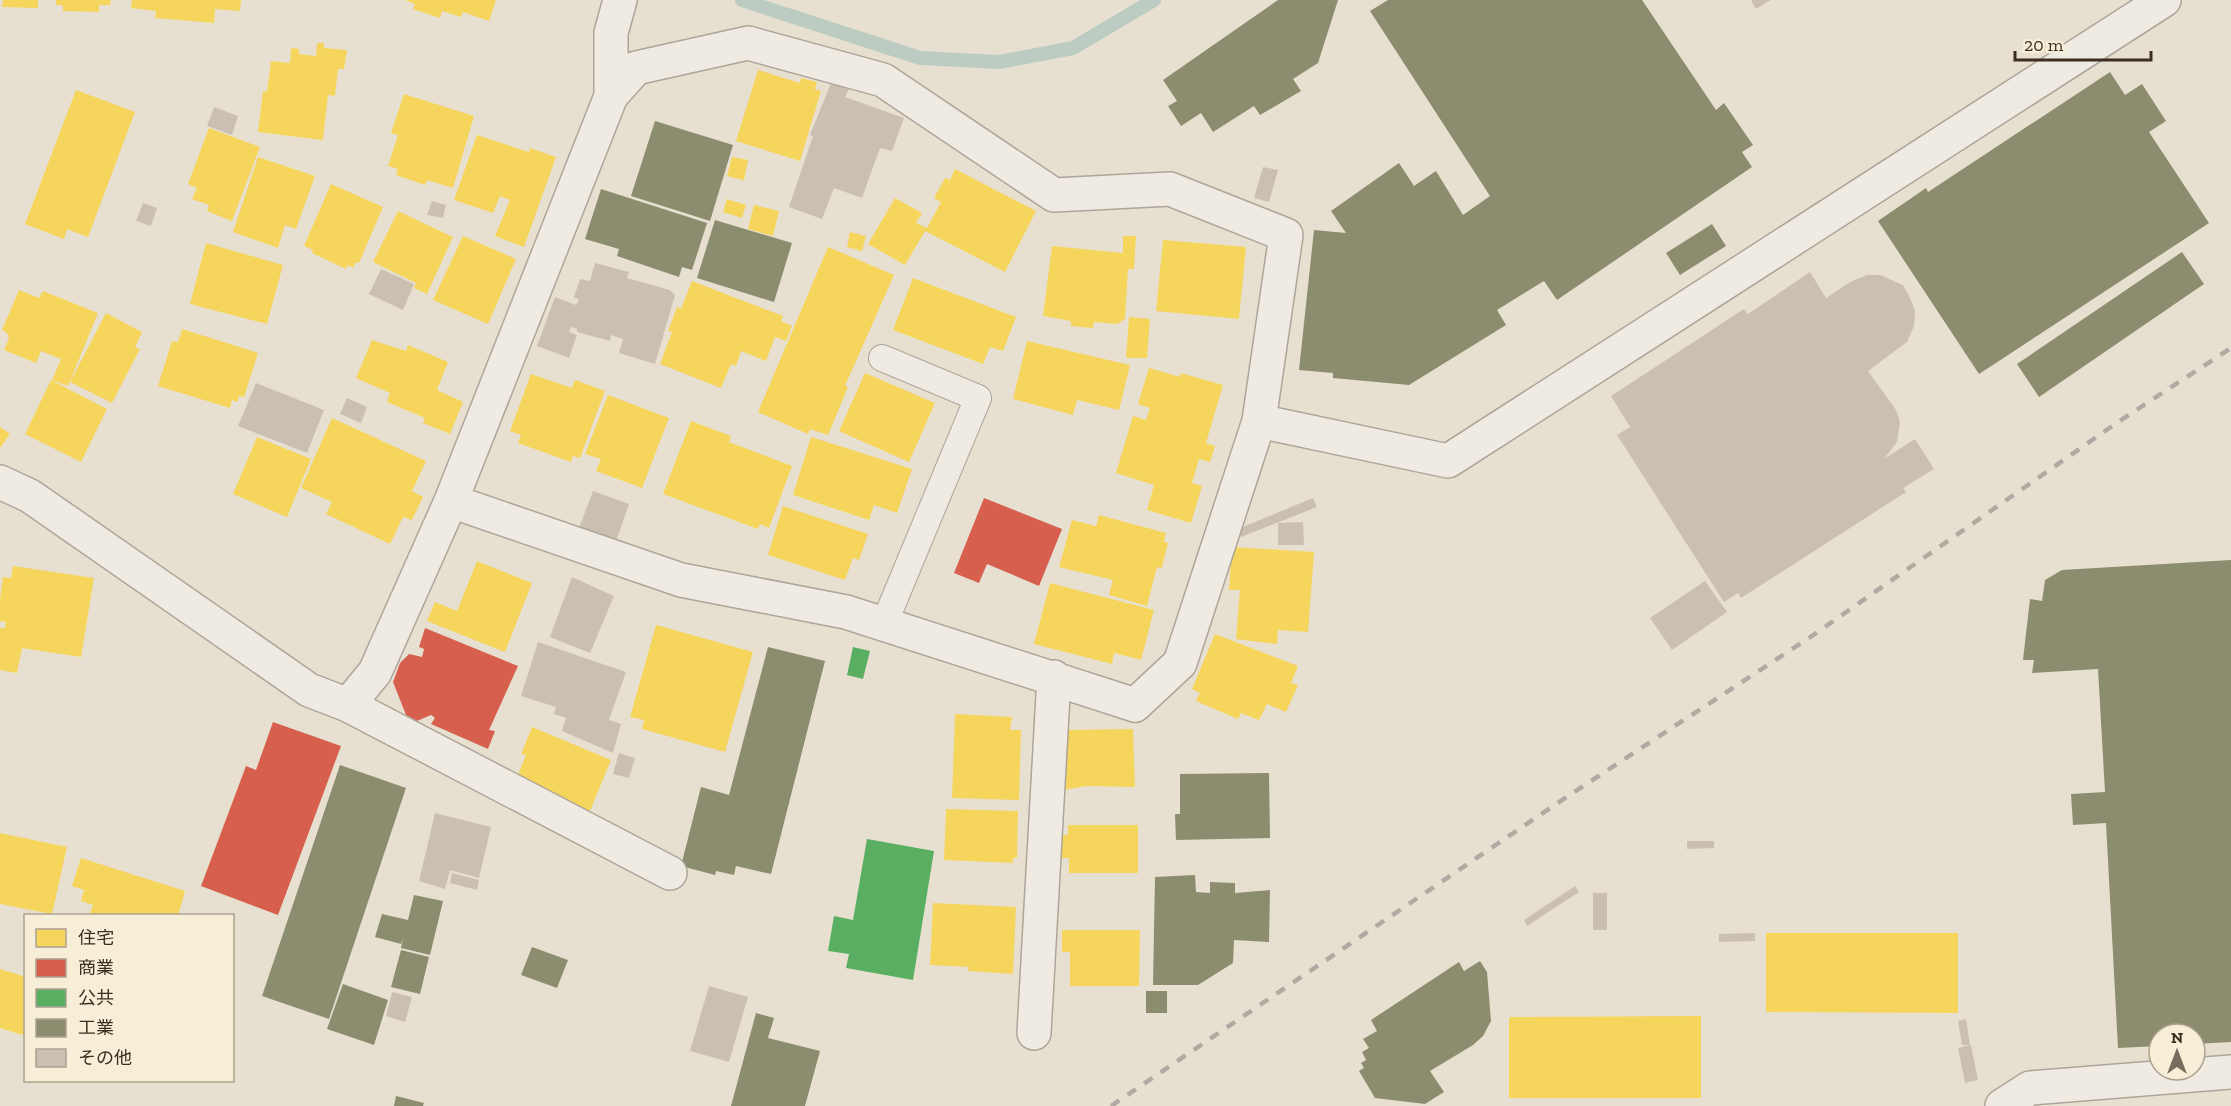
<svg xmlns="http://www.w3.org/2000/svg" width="2231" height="1106" viewBox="0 0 2231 1106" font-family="'Zilla Slab','Noto Sans JP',serif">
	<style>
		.homes { fill: #f6d55c }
		.shops { fill: #d6604d }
		.public { fill: #5aae61 }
		.industry { fill: #8c8c6e }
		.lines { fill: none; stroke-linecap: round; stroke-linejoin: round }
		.stream { stroke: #bcccc2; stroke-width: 14 }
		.building { fill: #cbbfb2 }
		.lane-casing { stroke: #ada599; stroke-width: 28 }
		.street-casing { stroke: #ada599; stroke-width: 36 }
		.lane { stroke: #efebe3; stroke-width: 26 }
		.street { stroke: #efebe3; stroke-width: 33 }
		.rail { stroke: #afaaa2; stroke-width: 4.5; stroke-dasharray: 10 10; stroke-linecap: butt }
	</style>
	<rect width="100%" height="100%" fill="#e7e0d1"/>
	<path class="homes" d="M3,0H38V8L2,7Z
		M56,0H111L110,5H99V12L63,11V5H56Z
		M132,0H241L240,11L215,9L214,23L155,18L156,11L131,8Z
		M405,0H496L489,21L463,12L461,17L442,11L440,18L413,9L415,4Z
		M317,43H324V48L347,50L344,69H338L335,96L328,95L323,140L258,132L263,91L267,92L271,61L290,63L291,48L299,49V54L316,56Z
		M758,70L800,83L801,78L817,82L815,89L821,91L800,161L736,141Z
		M76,90L135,112L88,237L67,229L64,239L25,224Z
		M404,94L474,116L453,188L427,180L425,185L396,175L398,169L388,166L398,135L391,133Z
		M209,128L260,147L232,221L207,211L209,205L192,199L197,188L188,184Z
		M477,135L529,152L530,148L556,157L524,247L495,236L510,200L500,196L493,213L454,200Z
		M258,157L315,176L296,229L285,225L278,248L233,232Z
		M732,157L748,160L744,180L727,176Z
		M955,169L1036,211L1005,272L925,231L905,265L868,244L895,198L922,213L916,223L927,228L941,202L934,198L945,178L950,180Z
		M331,184L383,207L359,263L356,262L353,268L348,265L346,269L312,253L313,250L304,246Z
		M727,199L746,205L742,218L723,212Z
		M754,205L779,211L773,236L748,229Z
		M398,211L453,237L427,294L414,288L416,283L373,262Z
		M850,232L866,236L862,251L847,247Z
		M463,236L516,259L488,324L433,300Z
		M1123,236H1136L1134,269H1128L1125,319L1117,324L1094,322L1093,328L1071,326V321L1043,316L1052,246L1123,253Z
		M1163,240L1246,247L1239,319L1156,311Z
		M206,243L283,265L267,324L190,304Z
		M828,247L894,275L845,386L848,387L828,435L810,429L808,434L758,412Z
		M913,278L1016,317L1003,351L990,347L983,364L893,330Z
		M692,281L783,316L781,321L792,326L786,341L775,337L766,361L741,351L736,366L731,364L721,388L660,364L672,332L668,331L677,307L681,309Z
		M19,290L39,298L43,291L98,313L68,386L52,380L61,359L41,351L36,363L4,350L9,338L7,333L2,330Z
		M106,313L142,332L135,347L140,349L112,403L70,382Z
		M1129,317L1150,319L1147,358H1126Z
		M182,329L258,353L244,397L239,396L237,402L232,400L230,408L158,386L172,341L178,342Z
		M372,340L406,351L408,345L448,362L437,390L463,402L450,434L423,423L425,418L387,402L390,393L356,378Z
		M1027,341L1130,365L1119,410L1077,400L1073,415L1013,399Z
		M1149,368L1180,377L1181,373L1223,385L1206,443L1215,446L1210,462L1199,459L1192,483L1202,486L1191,523L1147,510L1154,485L1116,473L1133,416L1146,420L1150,408L1138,404Z
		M865,373L935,403L909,462L839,431Z
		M531,374L572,388L575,380L605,391L580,458L573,456L571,462L518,443L521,435L510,431Z
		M51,380L107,409L81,462L25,434Z
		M608,395L669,418L642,488L596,471L601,459L585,454Z
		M332,418L426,461L412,491L423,497L412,520L403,517L390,544L326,514L332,502L301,488Z
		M691,421L731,436L729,442L792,466L769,528L760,524L758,529L663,494Z
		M0,427L10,434L0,448Z
		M257,437L311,459L287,517L233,494Z
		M811,437L912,469L897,513L874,505L869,520L793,495Z
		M783,506L868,534L859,560L853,558L845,580L768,555Z
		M1099,515L1166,533L1164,542L1168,543L1162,568L1157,567L1147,606L1109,595L1113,580L1059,567L1072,520L1096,526Z
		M1232,547L1314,552L1308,632L1278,630L1277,644L1236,639L1240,590H1229Z
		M477,561L532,583L505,652L427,621L435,602L457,611Z
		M13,566L94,578L81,657L22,648L17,673L0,670V628H5L6,622L0,621V599L3,577L11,578Z
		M1050,583L1154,610L1141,660L1114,653L1112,664L1034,644Z
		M656,625L753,652L725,752L642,729L644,720L630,717Z
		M1215,634L1298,666L1291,683L1298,685L1286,712L1267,704L1259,720L1241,713L1238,719L1196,701L1200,693L1192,689Z
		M955,714L1012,717L1010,730H1021L1019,800L952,798Z
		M532,727L611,760L590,811L516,780L526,755L521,754Z
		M1133,729L1135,787L1087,786L1063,790L1061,730Z
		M946,809L1018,811L1017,858H1013V863L944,860Z
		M1068,825H1138V873H1069V858H1062V835H1068Z
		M0,833L67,847L52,914L0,904Z
		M81,858L185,891L178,916H89L93,905L81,901L84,890L72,886Z
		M933,903L1016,907L1013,974L968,971L969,967L930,965Z
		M1062,930H1140L1139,986H1070V952H1062Z
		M1766,933H1958V1013L1766,1012Z
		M0,969L26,977V1036L0,1028Z
		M1701,1016V1098H1509V1017Z"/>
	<path class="shops" d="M984,498L1062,529L1039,586L987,564L979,583L954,573Z
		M425,628L518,666L489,730L495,731L488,749L431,724L435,718L431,715L417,721L406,715L393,682L400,663L409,654L422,657L424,649L419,647Z
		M273,722L341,746L278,915L201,886L246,766L256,770Z"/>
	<path class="public" d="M853,647L870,651L863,679L847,675Z
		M867,839L934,851L913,980L846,968L849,954L828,951L834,916L853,920Z"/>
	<path class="industry" d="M1278,0H1338L1318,63L1293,79L1301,91L1260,115L1254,106L1213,132L1201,113L1181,126L1168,106L1177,101L1163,80Z
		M1388,0H1642L1716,110L1724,103L1753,145L1742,152L1752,167L1557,300L1544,281L1497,310L1506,325L1409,385L1333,378V373L1299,370L1314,230L1346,233L1331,211L1399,163L1414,186L1436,171L1463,215L1490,196L1370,11Z
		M2110,72L2125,95L2142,84L2166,121L2149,132L2209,223L1979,374L1878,221L1926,188L1928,192Z
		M655,121L733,145L710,221L631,196Z
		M601,189L707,223L692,270L682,267L679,277L617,256L619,249L585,239Z
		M715,220L792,243L774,302L697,278Z
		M1712,224L1726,246L1680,275L1666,253Z
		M2182,252L2204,284L2039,397L2017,364Z
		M2231,560V1042L2195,1044V1034H2159V1046L2118,1048L2106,823L2073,825L2071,794L2105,792L2098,669L2032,673L2034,660H2023L2030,599L2042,601L2045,580L2062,570Z
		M768,647L825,661L771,874L736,866L734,875L716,871L715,875L681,866L701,787L729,795Z
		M340,765L406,788L329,1019L262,996Z
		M1269,773L1270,838L1176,840L1175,814H1180V774Z
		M1195,875L1196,892L1210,893V882L1235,883V893L1270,890L1269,942L1234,940L1233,963L1198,985H1153L1155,877Z
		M414,895L443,901L430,955L401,948L403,938L401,944L375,937L382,914L408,920Z
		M532,947L568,960L557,988L521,975Z
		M401,950L429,957L420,994L391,987Z
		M1480,961L1487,972L1491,1021L1483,1036L1473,1045L1430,1071L1444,1092L1425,1104L1375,1098L1359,1071L1364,1068L1361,1063L1366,1060L1362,1052L1369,1048L1363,1039L1377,1031L1371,1020L1459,962L1464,971Z
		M343,984L388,1000L374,1045L327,1029Z
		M1146,991H1167V1013H1146Z
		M756,1013L774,1018L768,1038L820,1051L805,1106H731Z
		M396,1096L424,1103L423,1106H394Z"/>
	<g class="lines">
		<path class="stream" d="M742,0L920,58L999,62L1073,48L1154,0"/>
	</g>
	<path class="building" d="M1751,0H1771L1756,9Z
		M831,83L849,89L845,97L904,118L892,151L880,148L862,198L834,188L822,219L789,207L813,136L810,135Z
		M214,107L238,116L232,135L207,126Z
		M1263,167L1278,170L1269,202L1254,198Z
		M432,201L446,205L443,218L427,215Z
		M143,203L157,208L151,226L136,221Z
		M595,263L629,272L627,278L670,290L675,295L655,364L619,353L623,339L611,335L610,341L577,332V329L571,327L569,332L577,335L569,358L537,346L555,297L576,305L579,300L574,297L580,279L590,281Z
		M381,269L414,284L403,310L369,294Z
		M1810,272L1826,298L1850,282L1867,275H1880L1903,285L1908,294L1915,310L1914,326L1907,342L1868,371L1896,410L1900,422L1897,442L1884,459L1915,439L1934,469L1903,488L1906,492L1741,598L1738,593L1724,602L1617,435L1630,427L1611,396L1744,309L1748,314Z
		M256,383L324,410L307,453L238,426Z
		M347,398L367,407L361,423L340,414Z
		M593,491L629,504L616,541L579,528Z
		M1313,498L1317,507L1241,537L1238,529Z
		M1303,522L1304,545H1278V523Z
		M572,577L614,596L590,653L550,637Z
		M1705,581L1727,612L1672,650L1650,618Z
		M538,642L626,672L609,720L621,724L613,753L562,731L566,718L554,714L556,707L521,696Z
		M619,753L635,758L629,778L613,774Z
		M435,813L491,827L479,878L450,870L445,889L419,881Z
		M1687,841H1714V848L1687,849Z
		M452,873L479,880L477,890L450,883Z
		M1575,886L1579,892L1527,926L1524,920Z
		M1593,893H1607V930H1593Z
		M1755,933V941L1719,942V934Z
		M709,986L748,997L729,1062L690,1051Z
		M392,992L412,997L405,1022L386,1016Z
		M1966,1019L1970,1045H1962L1958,1021Z
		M1971,1045L1978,1080L1965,1083L1958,1048Z"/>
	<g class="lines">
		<g class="lane-casing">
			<path id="lane" d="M882,358L978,398L884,624"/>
		</g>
		<g class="street-casing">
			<path id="street" d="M611,96V33L620,0
				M0,482L30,496L309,690L348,705L375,672L451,501L611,96L636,68L748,43L883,80L1054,195L1170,189L1286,235L1259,421
				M451,501L681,580L846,612L1135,705L1180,663L1259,421L1448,461L2164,0
				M348,705L670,873
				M1034,1033L1054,677
				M2002,1106L2030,1088L2231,1072"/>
		</g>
		<use href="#lane" class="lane"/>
		<use href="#street" class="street"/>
		<path class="rail" d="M1111,1106L1562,800L1809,638L2118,422L2231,348"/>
	</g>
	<rect x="24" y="914" width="210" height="168" fill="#f7eed8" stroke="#ada18e" stroke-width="1.5"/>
	<rect x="36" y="929" width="30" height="18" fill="#f6d55c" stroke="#ada18e" stroke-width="1.5"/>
	<text x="78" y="944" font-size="18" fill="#3d2e20">住宅</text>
	<rect x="36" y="959" width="30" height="18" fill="#d6604d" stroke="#ada18e" stroke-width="1.5"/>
	<text x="78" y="974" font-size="18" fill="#3d2e20">商業</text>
	<rect x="36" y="989" width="30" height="18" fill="#5aae61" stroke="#ada18e" stroke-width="1.5"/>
	<text x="78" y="1004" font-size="18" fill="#3d2e20">公共</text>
	<rect x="36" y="1019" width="30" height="18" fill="#8c8c6e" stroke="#ada18e" stroke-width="1.5"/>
	<text x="78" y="1034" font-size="18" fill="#3d2e20">工業</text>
	<rect x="36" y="1049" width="30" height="18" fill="#cbbfb2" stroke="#ada18e" stroke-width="1.5"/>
	<text x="78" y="1064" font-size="18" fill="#3d2e20">その他</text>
	<g transform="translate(2177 1052)"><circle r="28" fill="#f7eed8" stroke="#ada18e" stroke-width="1.5"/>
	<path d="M0-4.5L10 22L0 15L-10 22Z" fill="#786c5e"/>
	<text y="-9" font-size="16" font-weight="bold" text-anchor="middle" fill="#3d2e20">N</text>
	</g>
	<path d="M2015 51v9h136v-9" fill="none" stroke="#3d2e20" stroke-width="3"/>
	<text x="2024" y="51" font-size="18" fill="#3d2e20" stroke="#f7eed8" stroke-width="4.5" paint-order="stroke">20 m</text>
</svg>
